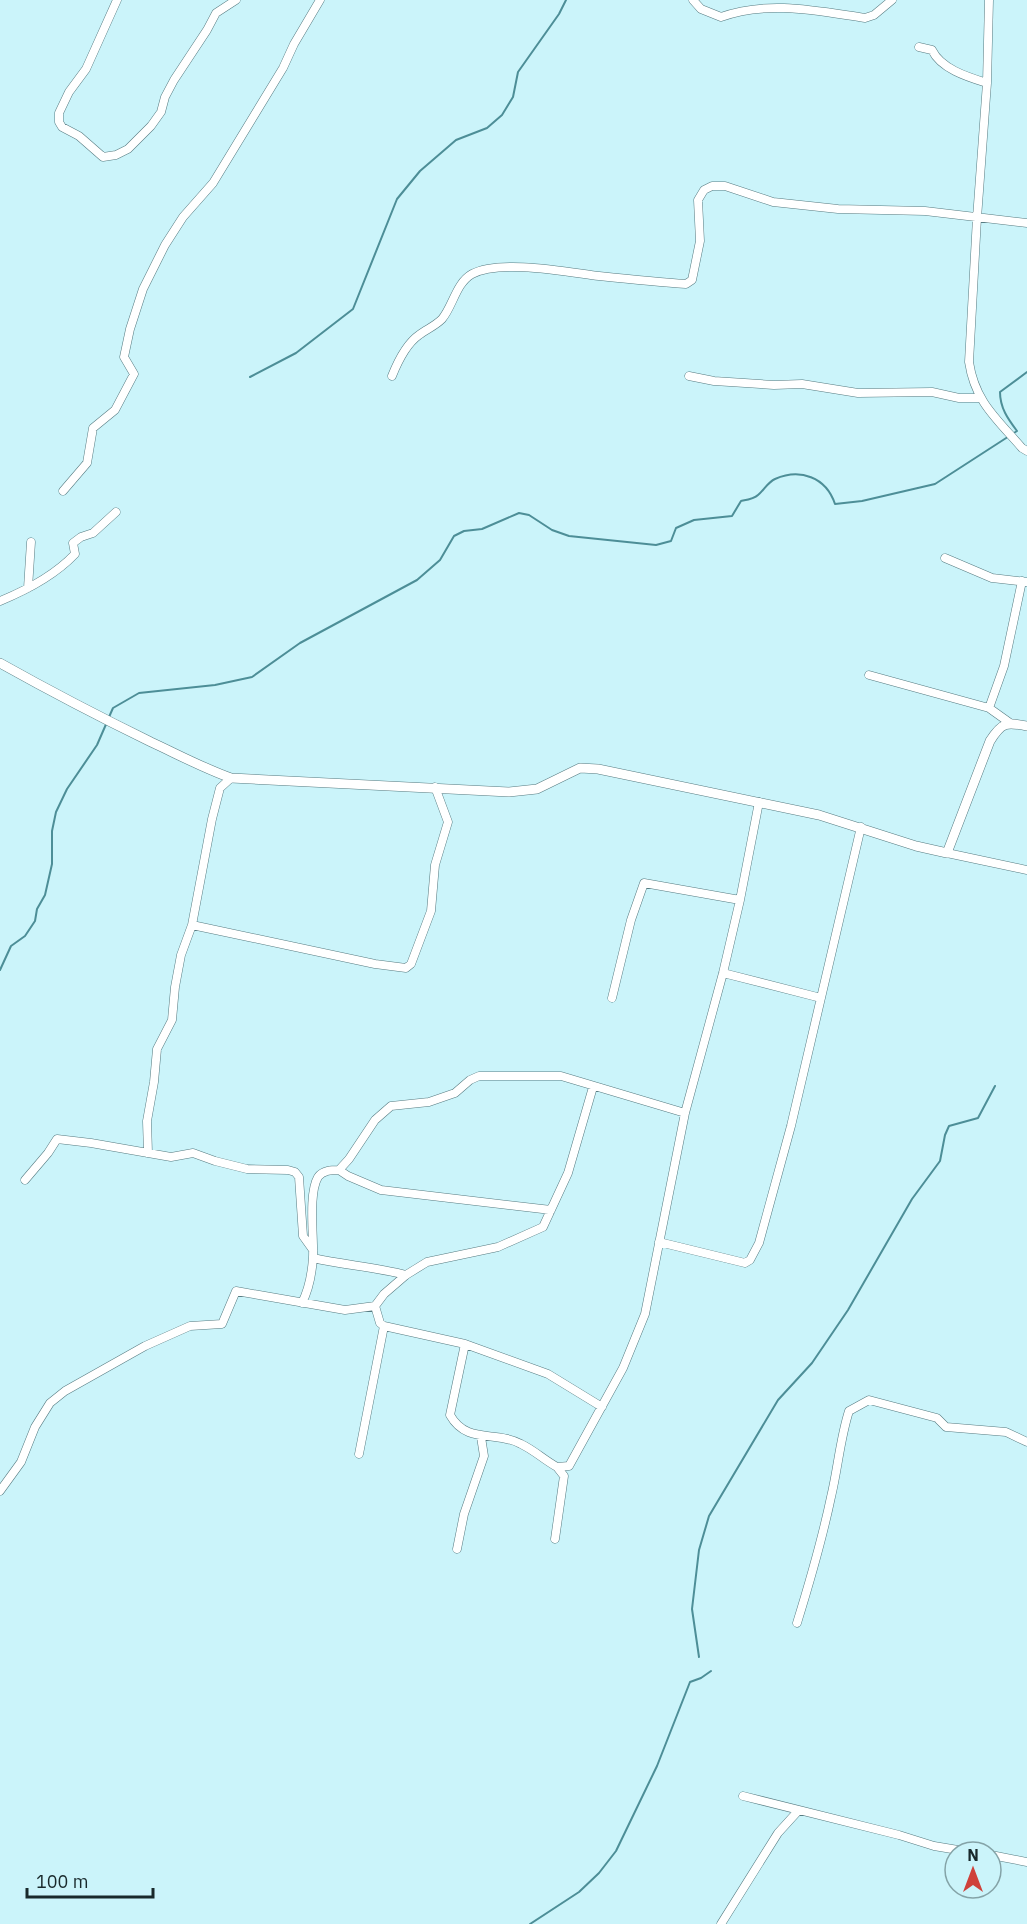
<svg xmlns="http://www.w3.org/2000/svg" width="1027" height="1924" viewBox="0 0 1027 1924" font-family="'IBM Plex Sans',sans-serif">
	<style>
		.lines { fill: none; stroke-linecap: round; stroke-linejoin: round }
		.stream { stroke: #4d8e97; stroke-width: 2 }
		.minor-casing { stroke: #567b81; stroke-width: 9 }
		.tertiary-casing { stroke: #567b81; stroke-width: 10 }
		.minor { stroke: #fff; stroke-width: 8 }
		.tertiary { stroke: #fff; stroke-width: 9 }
	</style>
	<rect width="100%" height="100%" fill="#cbf4fa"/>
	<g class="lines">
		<path class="stream" d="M250,377L296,353L353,309L397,199L420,171L456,140L487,128L502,115L513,97L518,72L559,14L566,0
			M109,717L113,708L139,693L215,685L252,677L300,643L417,580L440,560L454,536L464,531L482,529L519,513L529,515L552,530L569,536L656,545L671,541L676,528L694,520L732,516L741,501C746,500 754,499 758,495C764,490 768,482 775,479C800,468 826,477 835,504L862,501L935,484L1017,431C1008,419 1000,408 1000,392L1027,372
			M0,970L11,946L25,936L35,921L37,909L45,895L52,864V831L56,812L67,789L97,745L107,722
			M699,1657L692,1609L699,1550L709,1516L778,1400L812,1363L848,1310L912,1199L940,1161L945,1135L949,1126L978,1118L995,1086
			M530,1924L579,1892L599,1873L616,1851L657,1766L690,1682L701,1678L711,1671"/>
		<g class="minor-casing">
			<path id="minor" d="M117,0L86,69L69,92L59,113V122L62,127L79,136L103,157L116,155L128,149L151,126L161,112L165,97L174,80L207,30L216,13L236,0
				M693,0L701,9L721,17C768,0 817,11 865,18L874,15L892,0
				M989,0L987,83L977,218L969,362C975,402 997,419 1022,448L1027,451
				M919,47L932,50C941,69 968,77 987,83
				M392,376C398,361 406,344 419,335C427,329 435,326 442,319C453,306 456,283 472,274C500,259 567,272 599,276C628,279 657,282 686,284L692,280L700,241L698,200L704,190L712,186H725L773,202L838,209L925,211L1027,223
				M689,376L714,381L774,385L802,384L858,393L932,392L959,398H979
				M63,491L87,463L93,428L115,410L134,374L124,357L130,329L143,289L165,245L183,217L213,183L283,68L294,44L320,0
				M945,558L992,578L1026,582
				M28,588L31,542
				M0,601C27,590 55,575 75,554L73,543L81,537L93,533L116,512
				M869,675L989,708L1010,723
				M989,708L1004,666L1022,581
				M947,853L1027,870
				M192,925L375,964L406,968L411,964L431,911L435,865L448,822L435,787
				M723,973L821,998
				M612,998L631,920L644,883L740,900
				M148,1153L147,1121L154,1082L157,1049L172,1020L175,987L181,955L192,925L212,819L220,788L231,778
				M339,1170L349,1159L375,1120L391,1106L429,1102L455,1093L470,1080L479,1076H561L685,1113
				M25,1180L48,1153L57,1139L91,1143L171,1157L193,1153L215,1161L247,1169L288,1170L295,1172L299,1177L303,1236L313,1250
				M659,1242L745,1263L750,1260L759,1243L791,1126L861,827
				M313,1258C344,1265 375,1267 406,1275
				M302,1303C309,1289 312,1273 313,1257C314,1237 308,1194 318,1177C323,1170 332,1170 339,1170L348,1176L381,1190L551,1210
				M384,1326L465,1344L548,1374L602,1407
				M465,1344L450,1415C467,1445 496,1430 521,1444C534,1450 544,1460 557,1467L569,1466L623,1368L645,1314L685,1113L723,973L740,900L759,802
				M359,1454L384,1326L380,1323L375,1306
				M0,1491L21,1462L35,1427L50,1403L65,1391L145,1346L190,1326L222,1324L236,1291L345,1310L375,1306L384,1294L406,1275L427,1262L498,1247L543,1227L568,1173L593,1087
				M555,1539L564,1476L557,1467
				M457,1549L464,1514L484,1456L481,1437
				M797,1623C810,1581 822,1540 831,1497C838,1468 840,1439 849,1411L869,1400L937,1418L946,1427L1006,1432L1027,1442
				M743,1796L899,1835L934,1846L970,1852
				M991,1855L1027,1862
				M721,1924L778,1833L798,1811"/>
		</g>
		<g class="tertiary-casing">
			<path id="tertiary" d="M0,663C50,691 100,717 151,742C177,754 203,768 231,778L509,792L537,789L580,768L598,769L819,815L916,846L947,853L990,741C1002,722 1006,722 1027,726"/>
		</g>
		<use href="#minor" class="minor"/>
		<use href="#tertiary" class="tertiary"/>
	</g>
	<g transform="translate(973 1870)"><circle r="28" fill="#cbf4fa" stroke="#84a3a7" stroke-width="1.5"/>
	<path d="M0-4.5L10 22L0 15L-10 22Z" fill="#cf413a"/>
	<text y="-9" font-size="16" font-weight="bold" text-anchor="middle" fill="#19292b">N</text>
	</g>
	<path d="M27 1888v9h126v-9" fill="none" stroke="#19292b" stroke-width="3"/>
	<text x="36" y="1888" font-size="18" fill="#19292b" stroke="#cbf4fa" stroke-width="4.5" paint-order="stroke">100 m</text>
</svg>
